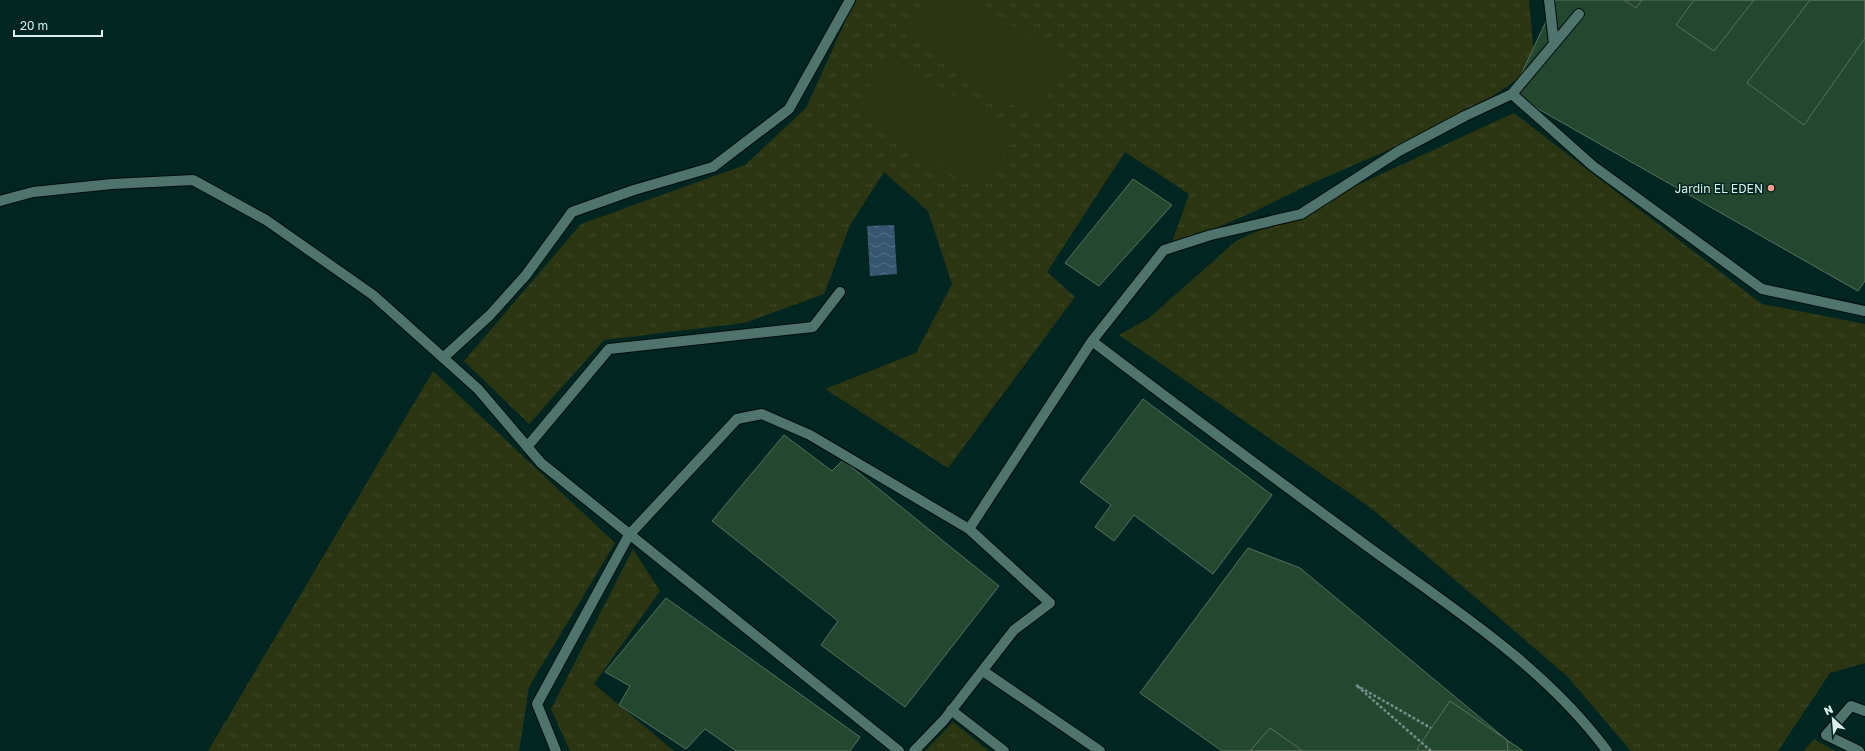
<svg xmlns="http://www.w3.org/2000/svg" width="1865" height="751" viewBox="0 0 1865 751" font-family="'Golos Text',sans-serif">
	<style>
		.grass { fill: url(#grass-tufts) }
		.pitch { fill: #2b3512 }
		.water { fill: url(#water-waves) }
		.building { fill: #23472f; stroke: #58715f }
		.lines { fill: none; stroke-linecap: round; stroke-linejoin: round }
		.service-casing { stroke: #000d0b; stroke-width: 12 }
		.path { stroke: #738e8a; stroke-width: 2.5; stroke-dasharray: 3 2; stroke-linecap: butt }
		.service { stroke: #4f736d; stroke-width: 10 }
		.poi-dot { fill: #f49d8c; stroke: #012621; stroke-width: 1.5 }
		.labels { text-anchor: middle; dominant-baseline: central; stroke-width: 3; stroke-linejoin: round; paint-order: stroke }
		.poi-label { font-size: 12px; fill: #ddf0ed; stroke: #012621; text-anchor: end }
	</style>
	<defs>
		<pattern id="grass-tufts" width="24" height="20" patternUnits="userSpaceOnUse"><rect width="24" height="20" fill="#2b3512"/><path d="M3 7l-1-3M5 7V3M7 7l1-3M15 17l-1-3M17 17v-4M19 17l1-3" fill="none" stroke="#3f4929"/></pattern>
		<pattern id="water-waves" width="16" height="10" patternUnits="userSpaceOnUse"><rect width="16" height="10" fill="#355671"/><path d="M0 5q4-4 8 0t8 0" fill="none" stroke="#526f86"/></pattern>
	</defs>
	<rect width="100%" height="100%" fill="#012621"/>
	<path class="grass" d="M855,0H1529L1535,67L1458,120L1310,184L1251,213L1170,248L1189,194L1125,152L1047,272L1075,297L948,468L825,389L916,353L952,284L928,211L884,172L850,225L824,294L744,323L604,340L529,424L464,361L581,224L745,165L806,108Z
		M1514,113L1762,304L1865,324V663L1830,673L1778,751H1631L1567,676L1371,508L1119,335L1148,319L1236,241Z
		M433,371L615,543L529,687L519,751H208Z
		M633,549L660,591L594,684L674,751H570L551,709Z
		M953,722L989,751H925Z
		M1814,739L1835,751H1804Z"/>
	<path class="pitch" d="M928,0H973L1068,62L1032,117L905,35Z
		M890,54L1016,136L980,192L853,110Z"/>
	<path class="water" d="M894,225L897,274L870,276L867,226Z"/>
	<path class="building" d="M1556,0H1865V281L1858,291L1512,94Z
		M1624,0H1642L1636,8Z
		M1694,0H1754L1714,51L1676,25Z
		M1810,0H1865V38L1804,125L1747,83Z
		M1133,179L1172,205L1099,286L1065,263Z
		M1143,399L1272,495L1213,574L1134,515L1114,541L1095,527L1111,505L1080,482Z
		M784,435L832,471L843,460L999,586L905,707L821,645L838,621L712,521Z
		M1248,548L1300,568L1507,740L1508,751H1222L1140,693Z
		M666,598L860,737L850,751H736L705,729L686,749L619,705L630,686L605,672Z
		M1450,701L1507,740L1523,751H1420L1417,749Z
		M1270,728L1303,751H1250Z"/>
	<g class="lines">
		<g class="service-casing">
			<path id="service" d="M1549,0L1554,44
				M1512,94L1593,166L1762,289L1865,311
				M0,201L33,192L112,184L193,180L266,220L373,295L478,389L541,463L899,751
				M1092,341C1184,411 1277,480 1371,549C1455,610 1545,667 1607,751
				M443,358L490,315L526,275L572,212L634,190L713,167L789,109L850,0
				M527,447L609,349L813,327L840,292
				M969,529L1092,341L1164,250L1211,235L1301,214L1399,151L1465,116L1512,94L1579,14
				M983,671L1100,751
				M951,710L1004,751
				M556,751L537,704L629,535L737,419L762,414L810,435L969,529L1050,603L1014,630L944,720L914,751
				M1859,751L1826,735L1851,706L1865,711"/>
		</g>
		<path class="path" d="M1431,751L1356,685L1431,728"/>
		<use href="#service" class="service"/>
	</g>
	<circle class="poi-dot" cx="1771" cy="188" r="4"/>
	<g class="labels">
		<g class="poi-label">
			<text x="1763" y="188">Jardin EL EDEN</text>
		</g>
	</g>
	<g transform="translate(1833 719) rotate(334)" stroke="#012621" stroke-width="3" paint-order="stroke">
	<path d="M0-3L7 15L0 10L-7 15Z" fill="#ddf0ed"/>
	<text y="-6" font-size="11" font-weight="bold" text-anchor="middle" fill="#ddf0ed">N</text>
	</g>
	<path d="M14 30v6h88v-6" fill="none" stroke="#ddf0ed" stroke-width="2"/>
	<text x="20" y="30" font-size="12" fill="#ddf0ed" stroke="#012621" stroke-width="3" paint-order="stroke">20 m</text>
</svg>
